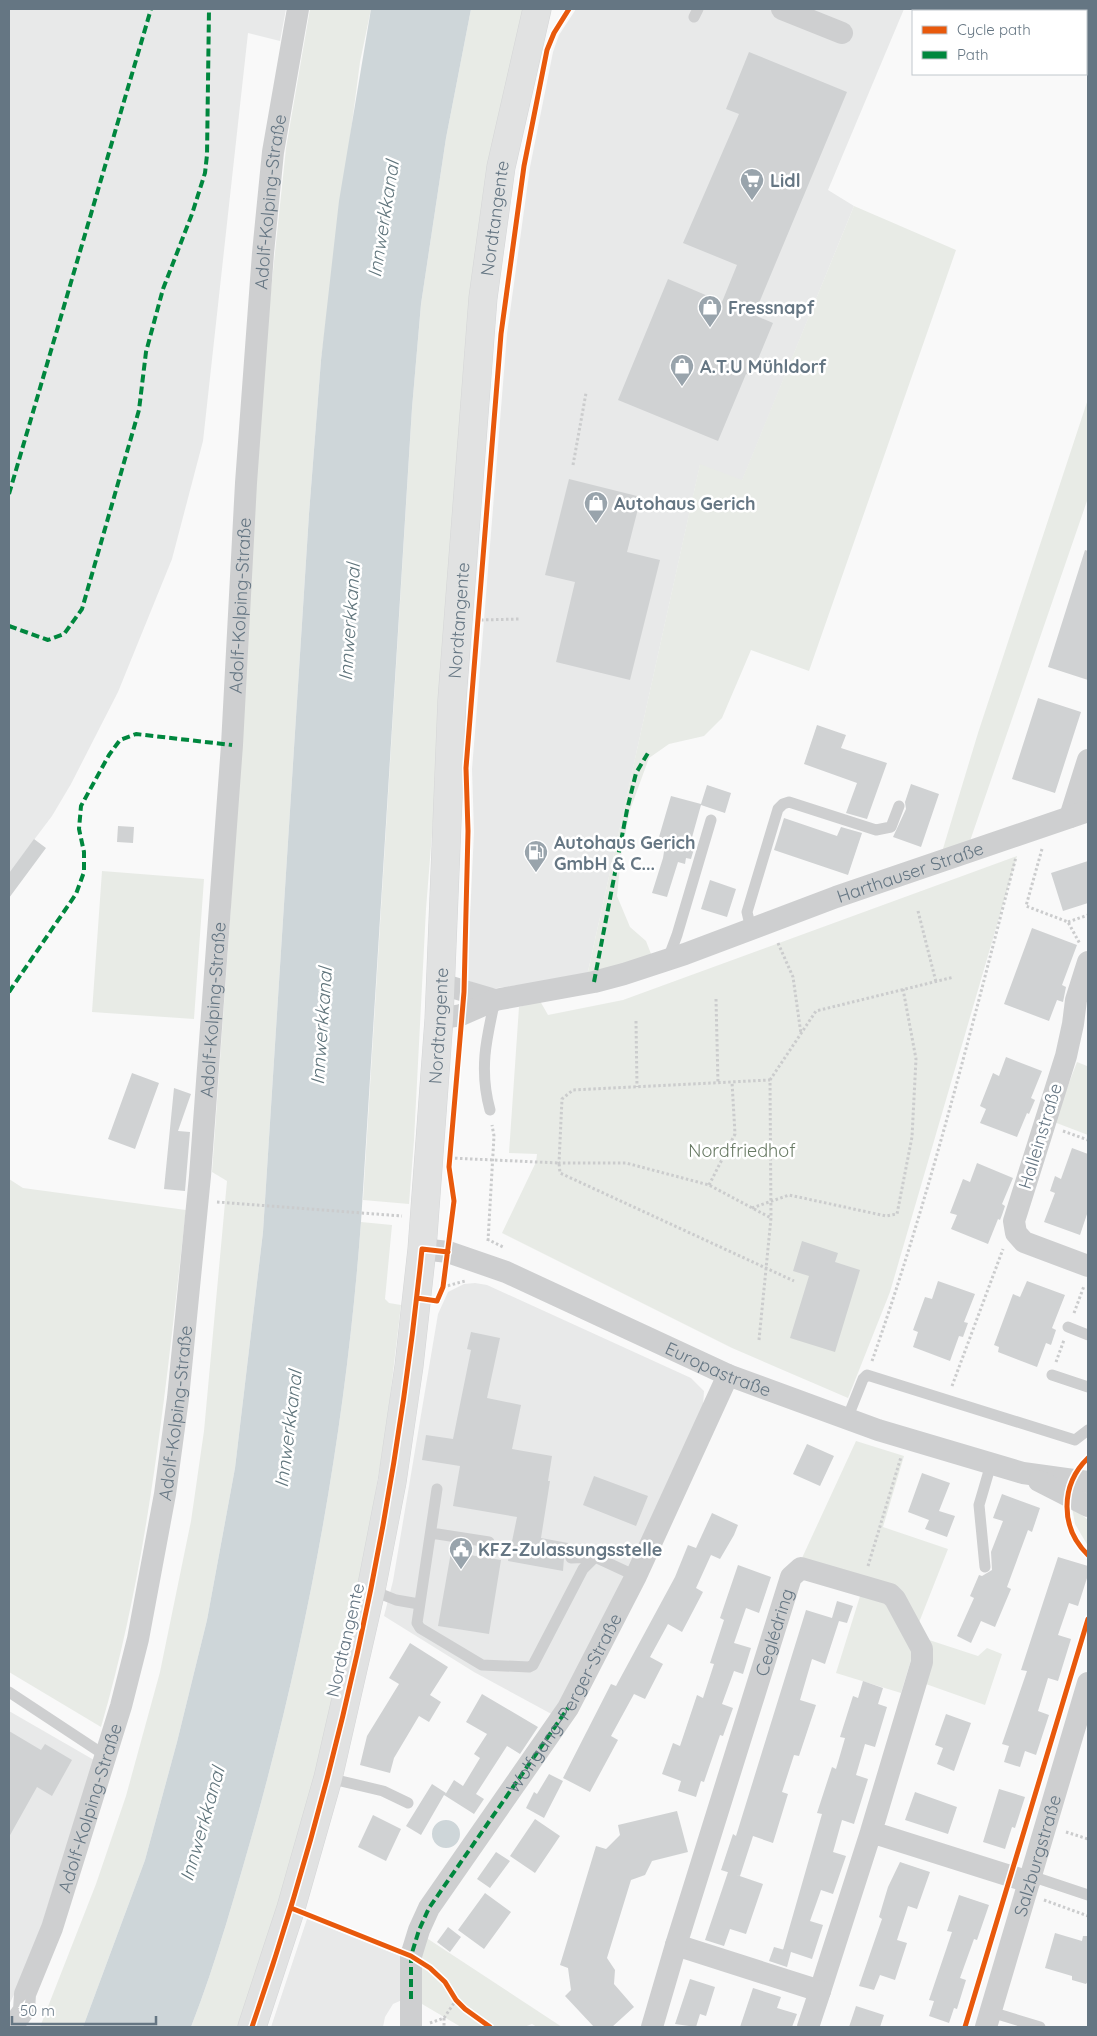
<svg xmlns="http://www.w3.org/2000/svg" width="1097" height="2036" viewBox="0 0 1097 2036" font-family="Quicksand,sans-serif">
	<style>
		.built { fill: #e8e9e9 }
		.green { fill: #e8ebe6 }
		.water { fill: #ced6d9 }
		.building { fill: #d0d2d3 }
		.lines { fill: none; stroke-linecap: round; stroke-linejoin: round }
		.secondary-casing { stroke: #d5d6d7; stroke-width: 29 }
		.path { stroke: #cbcccd; stroke-width: 3; stroke-dasharray: 2.5 2.5; stroke-linecap: butt }
		.lane { stroke: #cecfd0; stroke-width: 11 }
		.street { stroke: #cecfd0; stroke-width: 22 }
		.secondary { stroke: #e1e2e2; stroke-width: 28 }
		.quiet { stroke: #00873e; stroke-width: 4; stroke-dasharray: 8 4; stroke-linecap: butt }
		.cycleway-casing { stroke: #fff; stroke-width: 8 }
		.cycleway { stroke: #e8590c; stroke-width: 5 }
		.labels { text-anchor: middle; dominant-baseline: central; stroke-width: 5; stroke-linejoin: round; paint-order: stroke }
		.poi-label { font-size: 18px; font-weight: bold; fill: #657683; stroke: #fff; text-anchor: start }
		.street-label { font-size: 18px; fill: #657683; stroke: #fff }
		.park-label { font-size: 18px; fill: #687a64; stroke: #fff }
		.water-label { font-size: 19px; font-style: italic; fill: #60757c; stroke: #fff }
	</style>
	<rect width="100%" height="100%" fill="#f9f9f9"/>
	<path class="built" d="M9,9H286L280,41L248,33L203,441L172,559L118,692L71,784L52,816L9,873Z
		M576,9H904L828,190L854,206L742,481L700,465L587,976L489,989L467,980L474,832L472,769L507,334L530,167L553,52L559,35Z
		M475,1283L487,1285L691,1378L704,1391L703,1406L654,1524L557,1717L474,1672L384,1616L393,1581L438,1314L448,1292L464,1284Z
		M9,1711L94,1760L31,1959L9,2005Z
		M307,1919L405,1958L402,2000L393,2004L385,2017L383,2027H271Z"/>
	<path class="green" d="M310,9H371L360,62L321,360L309,514L263,1232L235,1468L207,1620L177,1742L145,1860L83,2027H40L96,1884L126,1796L160,1672L191,1521L204,1431L227,1181L212,1172L230,920L262,376L286,148Z
		M471,9H525L446,658L426,909L414,1140L409,1204L363,1200L412,408L421,304L446,138Z
		M854,206L956,250L809,671L751,650L722,718L704,736L669,744L649,758L630,810L621,856L617,896L630,927L646,941L653,959L587,976L700,464L742,480Z
		M1088,399V498L970,841L942,852L978,733Z
		M1017,856L890,1292L848,1398L732,1348L502,1233L536,1162L537,1154L509,1153L519,1007L540,1001L548,1015L623,1000Z
		M102,871L204,879L194,1019L92,1012Z
		M1077,1062L1087,1066L1088,1064V1135L1054,1122Z
		M9,1179L23,1188L186,1210C166,1383 150,1559 101,1727L9,1672Z
		M361,1222L392,1225L385,1299L389,1303L401,1305L387,1423L366,1550L308,1811L240,2027H191C217,1960 236,1891 256,1821C310,1625 346,1425 361,1222Z
		M856,1441L904,1456L883,1527L948,1549L918,1625L900,1592L802,1558Z
		M1072,1507L1088,1520V1546L1075,1524Z
		M861,1593L883,1600L914,1650L901,1693L836,1673Z
		M926,1639L978,1656L987,1648L1002,1654L985,1705L923,1683Z
		M422,1935L562,2027H537L532,2024L524,2027H461L422,2004Z"/>
	<path class="water" d="M371,9H471L446,138L421,304L412,408L361,1222C346,1425 310,1625 256,1821C236,1891 217,1960 191,2027H83L145,1860L177,1742L207,1620L235,1468L263,1232L309,514L321,360L339,201Z
		M432 1834a14 14 0 1 1 28 0a14 14 0 1 1-28 0Z"/>
	<path class="building" d="M749,52L847,92L754,315L773,323L751,376L746,374L718,441L618,400L668,279L722,302L737,265L683,243L739,114L726,109Z
		M569,479L641,497L627,552L660,560L630,680L556,662L575,582L545,575Z
		M1085,550L1088,551V680L1048,667Z
		M1038,698L1081,712L1055,793L1012,779Z
		M817,725L846,735L841,748L887,763L867,819L846,813L857,783L804,764Z
		M911,784L939,794L921,847L893,837L906,809L905,802Z
		M707,785L731,793L725,813L701,805L691,841L696,842L691,859L686,858L685,864L678,862L667,897L652,893L663,858L666,839L659,837L671,796L701,804Z
		M784,818L837,836L841,827L862,833L848,875L774,850Z
		M118,826L134,827L133,843L117,842Z
		M34,839L46,848L9,898V873Z
		M1088,861V903L1063,911L1051,873Z
		M710,880L736,889L727,917L701,909Z
		M1032,928L1077,945L1062,985L1066,987L1063,1002L1057,1000L1049,1021L1004,1004Z
		M1006,1057L1042,1071L1031,1098L1035,1100L1029,1114L1027,1113L1017,1137L980,1123L986,1109L980,1106L993,1073L999,1076Z
		M132,1073L159,1083L135,1149L108,1139Z
		M174,1088L191,1094L178,1131L190,1132L185,1191L164,1189Z
		M1072,1148L1088,1154V1211L1080,1235L1044,1222L1055,1193L1050,1191L1055,1176L1061,1179Z
		M977,1163L1013,1178L1002,1204L1005,1206L1002,1215L1000,1220L998,1219L988,1244L951,1229L957,1215L950,1213L963,1179L970,1182Z
		M802,1241L838,1253L835,1262L860,1270L835,1352L790,1338L809,1276L793,1271Z
		M938,1281L975,1294L964,1322L968,1323L963,1337L959,1336L950,1361L913,1347L918,1332L913,1330L925,1297L932,1299Z
		M1027,1281L1065,1295L1052,1328L1056,1330L1051,1345L1046,1343L1037,1367L998,1352L999,1347L994,1345L1013,1294L1020,1297Z
		M471,1332L500,1338L487,1398L521,1405L512,1449L552,1456L548,1481H550L541,1538L568,1543L564,1558L563,1571L508,1561L517,1517L453,1506L460,1466L422,1460L426,1435L453,1439L471,1350L467,1349Z
		M807,1444L834,1456L820,1486L793,1474Z
		M922,1473L950,1483L939,1511L955,1516L947,1537L925,1529L929,1520L908,1512Z
		M594,1476L648,1496L636,1526L583,1505Z
		M1002,1494L1040,1508L1032,1532L1028,1530L1007,1587L1011,1589L995,1627L981,1621L971,1643L957,1636L974,1598L970,1596L979,1575L982,1576L992,1570L991,1552L1003,1521L993,1518Z
		M712,1513L738,1525L734,1535L720,1559L711,1555L696,1588L703,1592L682,1632L668,1624L650,1657L663,1664L645,1699L634,1694L611,1736L618,1740L590,1792L563,1778L611,1684L616,1686L675,1577L688,1545L696,1548Z
		M451,1552L501,1560L489,1634L438,1626Z
		M1058,1557L1088,1566V1575L1078,1606L1069,1603L1058,1635L1071,1639L1058,1681L1048,1678L1038,1711L1049,1715L1036,1755L1025,1751L1020,1767L1004,1762L1009,1746L1002,1744L1027,1671L1021,1670Z
		M738,1565L771,1577L759,1613L746,1608L734,1643L751,1648L743,1674L734,1671L722,1704L733,1708L723,1736L720,1735L704,1782L701,1781L696,1797L678,1791L681,1781L662,1774L673,1743L680,1746L697,1695L703,1698L714,1664L710,1663L724,1620L720,1618Z
		M837,1601L853,1606L847,1623L839,1621L825,1664L812,1659L800,1700L816,1705L799,1756L794,1755L782,1792L788,1794L773,1843L753,1836L740,1876L721,1870L733,1834L736,1836L806,1610L832,1618Z
		M410,1643L448,1667L430,1695L441,1702L429,1722L419,1716L394,1758L390,1773L360,1765L367,1736L399,1684L389,1678Z
		M863,1681L883,1688L878,1704L887,1707L875,1747L865,1744L856,1775L868,1779L854,1824L842,1820L833,1852L846,1856L833,1894L821,1890L810,1921L823,1925L812,1959L791,1952L787,1967L769,1961L774,1947L788,1951L783,1950L822,1814L817,1813L832,1767L836,1769L845,1738L840,1737L853,1696L858,1698Z
		M482,1694L538,1727L520,1754L507,1746L476,1794L484,1799L474,1814L444,1795L421,1835L406,1826L432,1784L446,1793L445,1795L454,1780L463,1786L480,1758L474,1754L487,1734L466,1722Z
		M946,1714L971,1723L954,1771L937,1764L943,1748L935,1745Z
		M9,1731L41,1750L45,1744L72,1760L52,1796L37,1787L9,1837Z
		M549,1774L563,1781L544,1818L526,1808L534,1792L537,1794Z
		M999,1789L1025,1797L1015,1828L1012,1827L1005,1849L983,1842Z
		M915,1792L957,1807L948,1834L905,1820Z
		M677,1811L688,1852L652,1861L645,1875L631,1880L607,1958L615,1970L614,1984L634,2007L612,2027H594L565,1996L571,1990L568,1968L560,1965L596,1846L606,1849L620,1835L618,1825Z
		M373,1815L401,1829L386,1861L358,1847Z
		M535,1819L560,1836L535,1873L510,1856Z
		M496,1852L510,1861L490,1888L477,1879Z
		M900,1862L930,1872L917,1909L908,1906L897,1940L907,1943L895,1980L880,1975L874,1990L859,1986L882,1919L879,1917L888,1887Z
		M728,1872L763,1884L746,1934L730,1929L724,1946L705,1940Z
		M485,1893L511,1912L484,1949L458,1930Z
		M959,1895L989,1905L977,1940L974,1939L960,1978L966,1980L957,2009L954,2008L949,2023L929,2016L934,2001L929,2000L952,1932L947,1931Z
		M448,1927L461,1937L450,1952L437,1942Z
		M1055,1933L1082,1941L1083,1936H1088V1981L1086,1984L1072,1980V1976L1045,1968Z
		M690,1979L715,1987L706,2016L700,2014L696,2027L675,2024Z
		M753,1988L781,1997L777,2008L797,2014L792,2027H740Z
		M856,2006L884,2015L880,2027H849Z"/>
	<g class="lines">
		<g class="secondary-casing">
			<g id="secondary">
				<path id="s7" d="M252,2027L291,1908L328,1778L371,1590L392,1482L409,1366L422,1249L439,1019L452,700L483,298L501,167L537,9"/>
			</g>
		</g>
		<path class="path" d="M573,465L586,393
			M481,620L520,619
			M1042,849L1026,906L1068,922L1080,944
			M918,911L936,982
			M1068,922L1088,915
			M778,943L793,977L801,1034
			M716,999L718,1083
			M636,1021L637,1087
			M770,1080L816,1011L954,977
			M1063,1131L1088,1140
			M450,1158L559,1163L560,1173L794,1281
			M709,1185L735,1134L732,1082
			M217,1202L402,1216
			M752,1208L789,1195L886,1216L897,1214L912,1137L916,1059L903,989
			M487,1239L503,1247
			M488,1241L494,1136L492,1125
			M443,1287L465,1281
			M1074,1313L1084,1286
			M759,1340L771,1218L770,1080L573,1090L562,1099L559,1163H626L709,1185L771,1218
			M872,1361C930,1196 972,1026 1016,857
			M1056,1362L1064,1340
			M952,1386L1003,1249
			M868,1566L901,1457
			M1066,1832L1088,1839
			M1044,1900L1088,1916
			M444,2018V2027
			M430,2023L444,2018L456,2000"/>
		<path class="lane" d="M694,17L698,9
			M751,929L747,912L778,809L783,804L789,802L876,830L891,827L899,806
			M668,959L677,935L711,820
			M490,1110C479,1070 486,1040 495,1000
			M1068,1327L1088,1335
			M1052,1375L1088,1387
			M847,1419L863,1379L867,1375L1075,1440L1088,1430
			M437,1489L417,1623L420,1628L482,1665L529,1667L533,1665L583,1569L595,1557
			M431,1533L489,1542
			M571,1558L595,1557L636,1576
			M985,1567L979,1505L991,1464
			M371,1590L396,1600L419,1604
			M9,1692L106,1756
			M328,1778L383,1791L408,1803
			M1031,1876L1088,1895
			M991,2012L1040,2027"/>
		<g class="street">
			<path d="M782,9L842,33"/>
			<path d="M1070,817L1088,760"/>
			<path d="M1088,962L1076,1000L1073,1024L1066,1056L1014,1221L1016,1233L1024,1242L1088,1266"/>
			<path d="M441,984L495,1000"/>
			<path id="s1" d="M439,1019L461,1015L495,1000L594,982L624,974L685,954L836,897L1088,811"/>
			<path id="s2" d="M422,1249L448,1252L506,1272L728,1375L878,1430L1023,1473L1088,1482"/>
			<path d="M1039,1481L1088,1506"/>
			<path id="s3" d="M871,1832L820,1991L676,1945L791,1577L801,1568L890,1594L895,1599L922,1649V1662L871,1832L1029,1882"/>
			<path id="s4" d="M12,2027L24,2010L25,1994L52,1928L121,1706L138,1639L165,1494L178,1398L200,1176L232,745L246,483L263,253L273,152L298,9"/>
			<path id="s5" d="M411,2027V1956L419,1930L429,1908L568,1708L636,1576L728,1375"/>
			<path d="M652,2027L676,1945"/>
			<path d="M808,2027L820,1991"/>
			<path id="s6" d="M986,2027L1088,1683"/>
		</g>
		<use href="#secondary" class="secondary"/>
		<path class="quiet" d="M9,494L151,9
			M9,626L48,640L64,634L82,609L139,410L146,352L163,289L192,214L205,173L207,155L209,9
			M594,982L627,810L636,773L648,753
			M9,992L76,894L84,872V852L79,829L81,806L109,755L120,740L136,734L232,745
			M411,1999V1956L419,1930L429,1908L568,1708"/>
		<g class="cycleway-casing">
			<path id="cycleway" d="M417,1298L437,1301L443,1287L454,1201L449,1167L464,992L468,831L466,768L501,334L524,166L547,50L554,33L569,9
				M1088,1458C1060,1485 1060,1528 1088,1555
				M291,1908L411,1956L430,1968L445,1982L456,2000L465,2009L490,2027
				M252,2027C339,1775 395,1514 422,1249L448,1252
				M965,2027L1088,1619"/>
		</g>
		<use href="#cycleway" class="cycleway"/>
	</g>
	<defs>
		<g id="supermarket-pin" transform="scale(1.25)"><path d="M0 17L-7.5 6A9.5 9.5 0 1 1 7.5 6Z" fill="#99a4ac" stroke="#fff"/><path d="M-6-5.5h2.5l.6 2H6L4.5 2H-2.5L-4.4-4H-6ZM-1.5 3.2a1.3 1.3 0 1 0 .1 0ZM3 3.2a1.3 1.3 0 1 0 .1 0Z" fill="#fff"/></g>
		<g id="shop-pin" transform="scale(1.25)"><path d="M0 17L-7.5 6A9.5 9.5 0 1 1 7.5 6Z" fill="#99a4ac" stroke="#fff"/><path d="M-5-2.5h2.3a2.7 3.5 0 0 1 5.4 0H5L5.5 6h-11ZM-1.5-2.5h3a1.5 2.3 0 0 0-3 0Z" fill="#fff"/></g>
		<g id="fuel-pin" transform="scale(1.25)"><path d="M0 17L-7.5 6A9.5 9.5 0 1 1 7.5 6Z" fill="#99a4ac" stroke="#fff"/><path d="M-5.5-6h7V0h2V4h1.3V-2.5L3-4.5l.8-.8L6-3V5H2.5V1h-1V6h-7ZM-4.2-4.7v3.2H.2V-4.7Z" fill="#fff"/></g>
		<g id="civic-pin" transform="scale(1.25)"><path d="M0 17L-7.5 6A9.5 9.5 0 1 1 7.5 6Z" fill="#99a4ac" stroke="#fff"/><path d="M-.6-6.5H3V-4.5H.6V-3L4-1V1h2V6H-6V1h2V-1L-.6-3ZM-1.2 2.5V6h2.4V2.5Z" fill="#fff"/></g>
	</defs>
	<g fill-rule="evenodd">
		<use href="#supermarket-pin" x="752" y="180"/>
		<use href="#shop-pin" x="710" y="307"/>
		<use href="#shop-pin" x="682" y="366"/>
		<use href="#shop-pin" x="596" y="503"/>
		<use href="#fuel-pin" x="536" y="852"/>
		<use href="#civic-pin" x="461" y="1549"/>
	</g>
	<g class="labels">
		<g class="poi-label">
			<text x="770" y="180">Lidl</text>
			<text x="728" y="307">Fressnapf</text>
			<text x="700" y="366">A.T.U Mühldorf</text>
			<text x="614" y="503">Autohaus Gerich</text>
			<text x="554" y="842">Autohaus Gerich<tspan x="554" dy="21">GmbH &amp; C...</tspan></text>
			<text x="478" y="1549">KFZ-Zulassungsstelle</text>
		</g>
		<g class="street-label">
			<text stroke="none"><textPath href="#s4" startOffset="1854">Adolf-Kolping-Straße</textPath></text>
			<text stroke="none"><textPath href="#s7" startOffset="1832">Nordtangente</textPath></text>
			<text stroke="none"><textPath href="#s4" startOffset="1449">Adolf-Kolping-Straße</textPath></text>
			<text stroke="none"><textPath href="#s7" startOffset="1428">Nordtangente</textPath></text>
			<text stroke="none"><textPath href="#s1" startOffset="495">Harthauser Straße</textPath></text>
			<text stroke="none"><textPath href="#s4" startOffset="1044">Adolf-Kolping-Straße</textPath></text>
			<text stroke="none"><textPath href="#s7" startOffset="1022">Nordtangente</textPath></text>
			<text transform="translate(1040 1136) rotate(-73)">Halleinstraße</text>
			<text stroke="none"><textPath href="#s2" startOffset="321">Europastraße</textPath></text>
			<text stroke="none"><textPath href="#s4" startOffset="639">Adolf-Kolping-Straße</textPath></text>
			<text stroke="none"><textPath href="#s3" startOffset="646">Ceglédring</textPath></text>
			<text transform="translate(345 1640) rotate(-77)">Nordtangente</text>
			<text stroke="none"><textPath href="#s5" startOffset="368">Wolfgang-Perger-Straße</textPath></text>
			<text stroke="none"><textPath href="#s4" startOffset="234">Adolf-Kolping-Straße</textPath></text>
			<text stroke="none"><textPath href="#s6" startOffset="179">Salzburgstraße</textPath></text>
		</g>
		<g class="park-label">
			<text x="742" y="1150">Nordfriedhof</text>
		</g>
		<g class="water-label">
			<text transform="translate(383 219) rotate(-81)">Innwerkkanal</text>
			<text transform="translate(349 622) rotate(-86)">Innwerkkanal</text>
			<text transform="translate(321 1026) rotate(-86)">Innwerkkanal</text>
			<text transform="translate(288 1429) rotate(-83)">Innwerkkanal</text>
			<text transform="translate(202 1824) rotate(-74)">Innwerkkanal</text>
		</g>
	</g>
	<rect width="1097" height="2036" fill="none" stroke="#657683" stroke-width="20"/>
	<rect x="912" y="10" width="175" height="65" fill="#ffffff" stroke="#c1c8cd"/>
	<rect x="922" y="26" width="25" height="8" fill="#e8590c" stroke="#c1c8cd"/>
	<text x="957" y="35" font-size="15" fill="#657683">Cycle path</text>
	<rect x="922" y="51" width="25" height="8" fill="#00873e" stroke="#c1c8cd"/>
	<text x="957" y="60" font-size="15" fill="#657683">Path</text>
	<path d="M12 2016v8h144v-8" fill="none" stroke="#657683" stroke-width="2.5"/>
	<text x="20" y="2016" font-size="15" fill="#657683" stroke="#ffffff" stroke-width="4" paint-order="stroke">50 m</text>
</svg>
